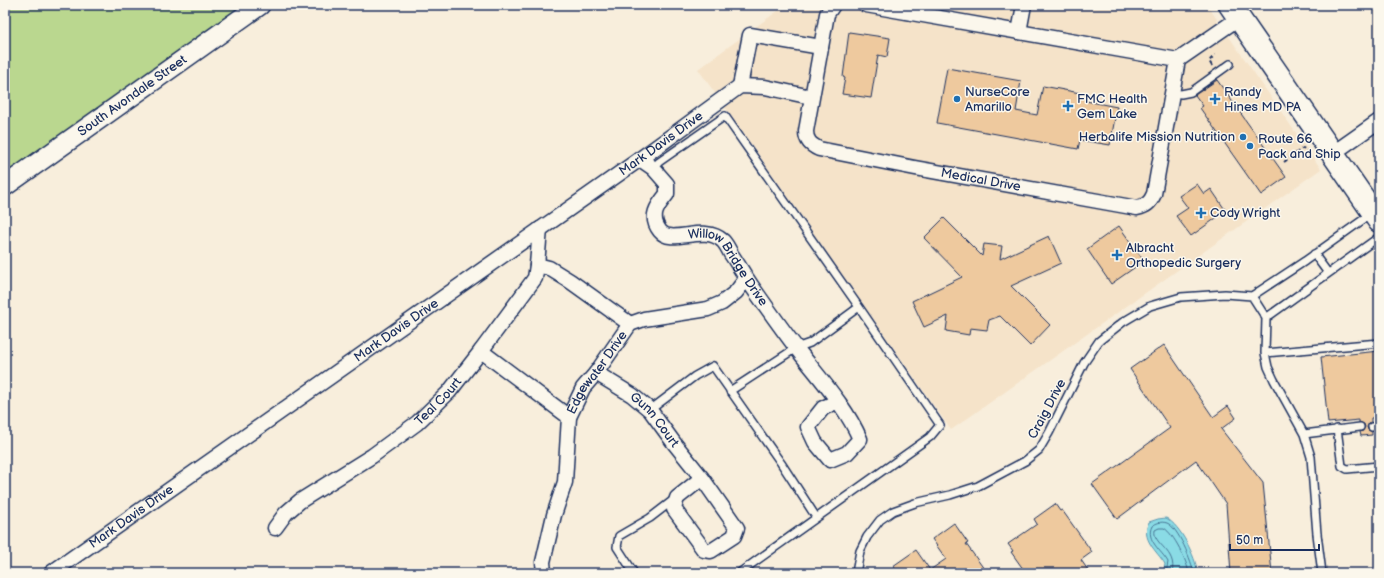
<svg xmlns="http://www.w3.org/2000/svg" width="1384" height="578" viewBox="0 0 1384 578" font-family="'Balsamiq Sans',sans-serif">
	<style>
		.built { fill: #f5e3c9 }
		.green { fill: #bad78f; stroke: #6a8376 }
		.water { fill: #8adbe5; stroke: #5e96af }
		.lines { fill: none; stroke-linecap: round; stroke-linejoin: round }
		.shore { stroke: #477494; stroke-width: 1 }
		.building { fill: #eec99e; stroke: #1b2f5e }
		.lane-casing { stroke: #1b2f5e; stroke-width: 10 }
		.street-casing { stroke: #1b2f5e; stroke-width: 17 }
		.secondary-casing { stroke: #1b2f5e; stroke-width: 22 }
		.primary-casing { stroke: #1b2f5e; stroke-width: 25 }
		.path { stroke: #1b2f5e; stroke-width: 2; stroke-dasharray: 4 3; stroke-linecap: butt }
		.lane { stroke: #fbf7ec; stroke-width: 7 }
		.street { stroke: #fbf7ec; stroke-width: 14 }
		.secondary { stroke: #fbf7ec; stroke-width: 19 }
		.primary { stroke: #fbf7ec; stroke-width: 22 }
		.poi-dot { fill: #1f6fb2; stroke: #fbf7ec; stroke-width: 1.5 }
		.labels { text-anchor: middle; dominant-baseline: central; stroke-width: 3; stroke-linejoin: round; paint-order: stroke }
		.poi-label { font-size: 13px; fill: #1b2f5e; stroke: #fbf7ec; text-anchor: start }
		.street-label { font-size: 13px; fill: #1b2f5e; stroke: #fbf7ec }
	</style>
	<rect width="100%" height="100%" fill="#f8eedc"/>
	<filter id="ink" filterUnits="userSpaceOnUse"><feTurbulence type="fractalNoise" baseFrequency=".025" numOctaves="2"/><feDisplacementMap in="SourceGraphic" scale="8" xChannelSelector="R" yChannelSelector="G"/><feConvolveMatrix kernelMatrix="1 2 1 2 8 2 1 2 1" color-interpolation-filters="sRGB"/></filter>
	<g filter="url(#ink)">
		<path class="built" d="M786,5H1207L1321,169L951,430L761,158L698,69Z"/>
		<path class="green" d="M5,5H246L5,176Z"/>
		<path class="water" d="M1166,518C1181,526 1195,556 1198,573H1177L1171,571L1160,573L1164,570L1165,564C1157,551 1140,539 1149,522L1158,519Z"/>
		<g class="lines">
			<path class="shore" d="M1166,573L1168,562C1162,551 1145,540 1152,526C1156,523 1161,521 1167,523C1178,527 1192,562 1194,573
				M1172,573C1178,550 1152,545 1155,530L1159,528H1164C1174,534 1187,561 1189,573"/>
		</g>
		<path class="building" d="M849,32L890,38L887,57L878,55L871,98L842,94L845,78L843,77Z
			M947,68L1021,81L1016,111L1037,115L1043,86L1080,93L1079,96L1087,97L1086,101L1117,107L1110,145L1080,140L1078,149L937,123Z
			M1217,80L1286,177L1261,195L1200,108L1203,106L1195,95Z
			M1197,184L1204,194L1211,189L1226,211L1191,236L1176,216L1188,208L1179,196Z
			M944,218L982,256L984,244L1002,246L1000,259L1049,236L1061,263L1011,286L1050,325L1030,346L1000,316L989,320L987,330L970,328L969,335L946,331L948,316L924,327L912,301L962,277L924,238Z
			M1119,226L1144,261L1111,284L1087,249Z
			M1164,345L1213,417L1228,406L1236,418L1221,429L1263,483L1272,573H1231L1226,504L1196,460L1117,519L1092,484L1170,428L1130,369Z
			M1379,351V417L1371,418V422L1369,423L1367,427L1368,430L1372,432V435L1361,436L1360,432L1363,431L1365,427L1364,424L1359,422V420L1328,423L1321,357Z
			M1055,504L1060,511L1062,510L1092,552L1081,560L1090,573H1026L1011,552L1013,551L1008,544L1037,524L1034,519Z
			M954,523L968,543L966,544L987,573H898L893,566L916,550L930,570L946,559L932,539Z"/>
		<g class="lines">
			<g class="lane-casing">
				<path id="lane" d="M1172,93L1181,94L1191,92L1230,64
					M653,168L659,162L725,116L859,307L940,425L930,437L739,573
					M1314,254L1328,273
					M1252,296L1266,318L1265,353L1268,367L1274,380L1304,434L1311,457L1317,534L1322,573
					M1266,318L1379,237
					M1265,353L1379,343
					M730,391L796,348L810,343L859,307
					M650,410L695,376L713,366L781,463L816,517
					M1372,427L1379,426
					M1337,429L1342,466L1347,469L1379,466
					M1304,434L1360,427
					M634,573L617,547L619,536L650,518L676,498
					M856,573L860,551L867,537L880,520L893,511L915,503L950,495L978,486L1025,461L1039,450L1049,433L1084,363L1099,341L1123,322L1150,306L1181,297L1225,294L1252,296L1305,261L1371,214"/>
			</g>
			<g class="street-casing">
				<g id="street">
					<path id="s1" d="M833,5L827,14L806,131C806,141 811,145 819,149L915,168L1137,208C1146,206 1150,203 1154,194L1178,60L1239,18"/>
					<path d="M866,5L1178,60"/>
					<path d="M1019,32L1024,5"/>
					<path d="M740,86L750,35L821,47"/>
					<path d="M1332,154L1379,121"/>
					<path id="s2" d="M640,159L653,168L667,184V194C657,206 649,217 660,231C672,246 704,223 723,241C726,244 729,250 731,254C738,264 744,275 751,285C767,308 784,332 801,354C822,381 846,407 860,439L847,453L830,460L815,442L808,427L823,408L838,401"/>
					<path d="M537,265L549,268L570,281L630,324"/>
					<path d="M481,351L569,417"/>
					<path id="s3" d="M596,373L632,395L650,410L674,443L702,478L737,528L734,536L711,551L704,550L674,509L677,498L702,478"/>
					<path id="s4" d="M275,528L286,513L300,501L372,456L417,423L449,392L481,351L535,278L537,265L540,229"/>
					<path id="s5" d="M51,573L640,159L740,86L765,87L811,97"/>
					<path id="s6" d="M544,573L543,562L554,515L565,482L569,417L583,388L596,373L630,324L644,319L708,309L722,303L736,292L746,279"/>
				</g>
			</g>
			<g class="secondary-casing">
				<g id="secondary">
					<path id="s7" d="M5,186L260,5"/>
				</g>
			</g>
			<g class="primary-casing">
				<path id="primary" d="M1230,5L1379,221"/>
			</g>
			<path class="path" d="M1212,66L1209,61L1215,55
				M1284,162L1303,148L1309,152"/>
			<use href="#lane" class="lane"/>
			<use href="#street" class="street"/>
			<use href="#secondary" class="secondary"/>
			<use href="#primary" class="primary"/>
		</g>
	</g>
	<g class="poi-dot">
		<circle cx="957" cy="99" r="4"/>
		<path d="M1213 93h4v4h4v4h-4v4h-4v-4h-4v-4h4z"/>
		<path d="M1066 100h4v4h4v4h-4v4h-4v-4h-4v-4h4z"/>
		<circle cx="1243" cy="137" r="4"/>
		<circle cx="1250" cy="146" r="4"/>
		<path d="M1199 207h4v4h4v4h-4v4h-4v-4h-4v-4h4z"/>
		<path d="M1115 249h4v4h4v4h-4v4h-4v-4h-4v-4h4z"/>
	</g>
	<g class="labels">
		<g class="poi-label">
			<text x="965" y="92">NurseCore<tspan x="965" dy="15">Amarillo</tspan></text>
			<text x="1224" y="92">Randy<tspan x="1224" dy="15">Hines MD PA</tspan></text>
			<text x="1077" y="99">FMC Health<tspan x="1077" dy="15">Gem Lake</tspan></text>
			<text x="1235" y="137" text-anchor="end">Herbalife Mission Nutrition</text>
			<text x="1258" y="139">Route 66<tspan x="1258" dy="15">Pack and Ship</tspan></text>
			<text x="1210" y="213">Cody Wright</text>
			<text x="1126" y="248">Albracht<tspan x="1126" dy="15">Orthopedic Surgery</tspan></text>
		</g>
		<g class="street-label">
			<text stroke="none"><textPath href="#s7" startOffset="156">South Avondale Street</textPath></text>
			<text stroke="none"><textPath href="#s5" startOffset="746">Mark Davis Drive</textPath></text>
			<text stroke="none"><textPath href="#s1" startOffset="318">Medical Drive</textPath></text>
			<text stroke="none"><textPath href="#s2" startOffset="175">Willow Bridge Drive</textPath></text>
			<text stroke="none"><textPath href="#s5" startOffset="422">Mark Davis Drive</textPath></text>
			<text stroke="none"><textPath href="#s6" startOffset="212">Edgewater Drive</textPath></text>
			<text stroke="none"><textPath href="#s4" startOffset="208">Teal Court</textPath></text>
			<text transform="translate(1047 409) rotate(-62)">Craig Drive</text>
			<text stroke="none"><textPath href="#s3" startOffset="76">Gunn Court</textPath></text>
			<text stroke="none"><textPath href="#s5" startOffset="98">Mark Davis Drive</textPath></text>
		</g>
	</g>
	<rect width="1384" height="578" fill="none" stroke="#fbf7ec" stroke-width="20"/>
	<rect x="10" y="10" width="1364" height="558" fill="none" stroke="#1b2f5e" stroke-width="1.5" filter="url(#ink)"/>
	<path d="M1230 544v6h89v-6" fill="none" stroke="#1b2f5e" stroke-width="2"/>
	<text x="1236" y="544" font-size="12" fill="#1b2f5e" stroke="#fbf7ec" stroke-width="3" paint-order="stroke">50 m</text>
</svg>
